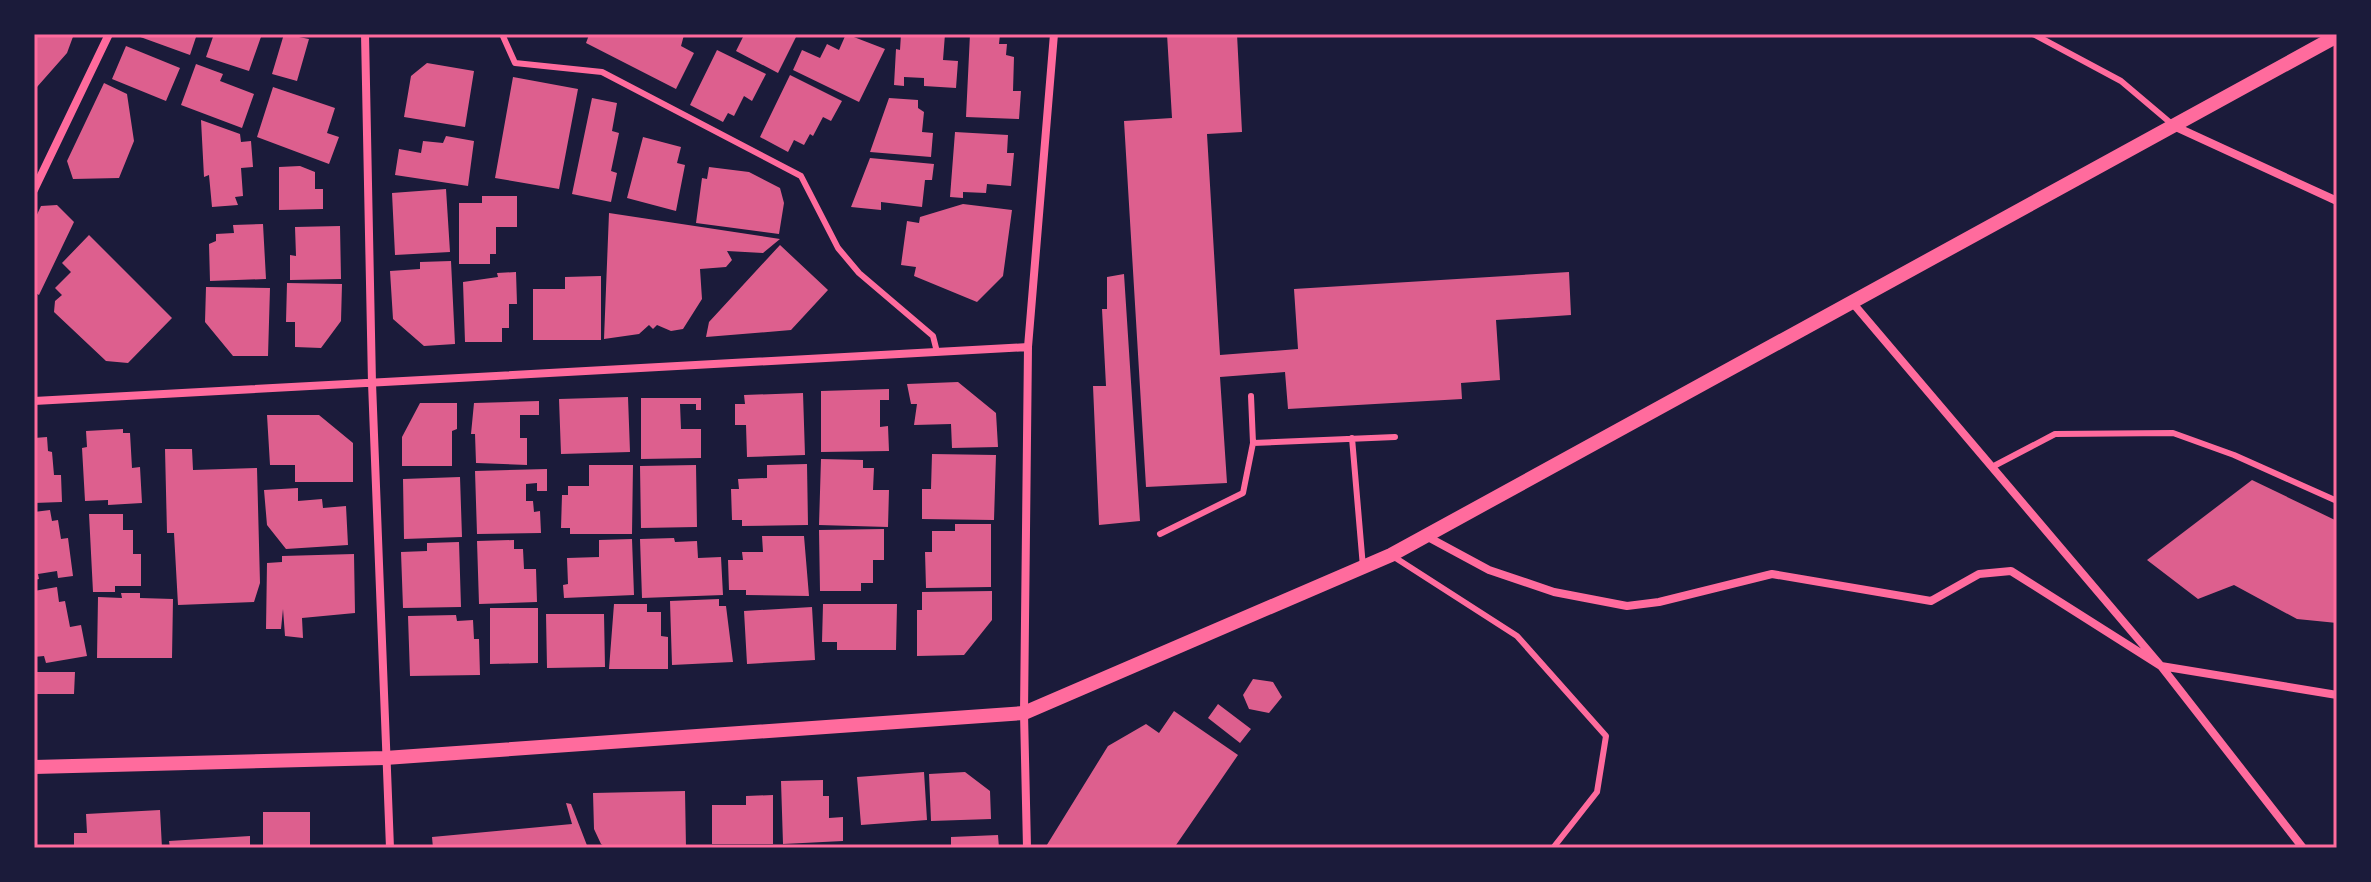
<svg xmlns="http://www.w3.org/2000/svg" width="2371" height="882" viewBox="0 0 2371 882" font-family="Spectral,serif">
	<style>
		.building { fill: #dd5f8e }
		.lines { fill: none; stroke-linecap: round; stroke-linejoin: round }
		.service { stroke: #ff6b9d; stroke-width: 6 }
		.minor { stroke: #ff6b9d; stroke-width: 8 }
		.tertiary { stroke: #ff6b9d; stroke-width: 14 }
		.neatline { fill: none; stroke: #ff6b9d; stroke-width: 3 }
	</style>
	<rect width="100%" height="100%" fill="#1b1b3a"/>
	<path class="building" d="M34,34H74L67,53L37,87L34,82Z
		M132,34H197L190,55Z
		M214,34H262L249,71L206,57Z
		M284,34L309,39L297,81L272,74Z
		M846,34L885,49L859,102L793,70L802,50L820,58L827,44L839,50Z
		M901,34H945L943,60L958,61L956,88L924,86V78L904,77V86L894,85L896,49L900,50Z
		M970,34H1000L999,44H1007L1006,55L1014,57L1013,91H1021L1019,119L966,117Z
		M1167,34H1237L1242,132L1207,134L1220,355L1298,349L1294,289L1569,272L1571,315L1496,320L1500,380L1461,383L1462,399L1288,409L1285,372L1220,377L1227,483L1146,487L1124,121L1172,118Z
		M589,35H684L681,46L694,53L676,89L586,43Z
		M743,37H796L778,73L736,51Z
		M126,46L180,68L166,101L112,79Z
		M717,50L766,74L752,101L744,96L734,116L728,113L723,122L690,105Z
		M427,63L474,71L465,127L404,117L411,76Z
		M196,64L223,74L220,81L254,94L242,128L181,105Z
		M790,75L842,101L831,121L823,117L813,136L810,134L804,145L794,140L788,152L760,137Z
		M513,77L578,89L559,189L495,178Z
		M104,83L127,94L134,141L119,178L73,179L67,161Z
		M273,87L335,108L327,133L339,137L329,164L257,137Z
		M592,98L617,103L612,131L619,133L611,171L617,173L611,202L572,194Z
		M889,98L918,100V108L924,112L922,132L933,133L931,157L870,152Z
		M201,120L240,134L241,142L251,141L253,167L241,168L243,196L235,197L238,205L212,207L209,175L204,177Z
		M955,132L1008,135L1007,153H1014L1011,186L987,184L986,193L963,192V198L950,197Z
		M446,136L474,141L468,186L395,175L399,149L421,153L423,141L443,143Z
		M643,137L681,147L677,163L685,165L676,211L627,198Z
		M870,158L934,164L932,180H925L922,207L881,202V210L851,207Z
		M300,166L315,172V189H323V209L279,210V167Z
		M709,167L749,172L780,188L784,203L779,234L696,223L702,178L707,179Z
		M446,189L450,252L395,255L392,193Z
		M482,196H517V227H496V254H490V264H459V203H482Z
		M963,204L1012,210L1003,276L977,302L914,276L916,267L901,265L907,221L919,223L920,217Z
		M57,205L74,222L39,295L34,292V221L41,206Z
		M609,213L780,239L763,253L727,251L732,260L726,267L700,269L702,299L683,329L671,331L657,325L653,329L649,325L639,334L604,339Z
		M263,224L266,279L210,281L209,244L216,241V234L234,233L233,225Z
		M340,226L341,279L290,280V255L296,256L295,227Z
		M89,235L172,318L128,363L106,361L54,312L55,301L62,295L55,288L71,272L62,263Z
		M780,245L828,290L791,330L706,337L709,322Z
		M451,261L455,344L424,346L393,319L390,271L420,269V262Z
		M516,272L517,304H509V328H502V342H465L463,282L498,277L497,273Z
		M1124,274L1140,521L1099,525L1093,386H1106L1102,309H1107V277Z
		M601,276V340H533V289H565V277Z
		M287,283L342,284L341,321L321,348L295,347V322H286Z
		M206,287L270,288L268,356H233L205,322Z
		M958,382L996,413L998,447L952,448L951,424L914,425L917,404H911L907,384Z
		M889,389V400H880V427L888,426L889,451L821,452V391Z
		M803,393L805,455L747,457L746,425H735V404H745L744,395Z
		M628,397L630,452L561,454L559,399Z
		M641,398H701V410H696V404H680L681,429H701V458L641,459Z
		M539,401V415H520V438H527V465L476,463L475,434H471L474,403Z
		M420,403H457V429L452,431V466H402V437Z
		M267,415H319L353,443V482H295V465H270Z
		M123,429V433H130L132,468L140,467L142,503L108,505V500L85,501L82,448L87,447L86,431Z
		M47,437L48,451L52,452L54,475H61L62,502L34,503V438Z
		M165,449H192L193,470L257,468L260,583L254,602L178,605L174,533H167Z
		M932,454L996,455L994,520L922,519V489H931Z
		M821,459L863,460V468H874L873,490H889L888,527L819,525Z
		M807,464L808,525L742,526V520H732L731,489H739L738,479L767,478V465Z
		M589,465H633L632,534H570V528H561L562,495H568V486H589Z
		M696,465L697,527L641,528L640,466Z
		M547,469V491H537V483L526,484V501H533L534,512L540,511L541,533L477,534L475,471Z
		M460,477L462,537L404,539L403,479Z
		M2252,480L2337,521V623L2297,619L2234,585L2198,599L2147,560Z
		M298,488V501L322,499L323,508L346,506L348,545L286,549L267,525L264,490Z
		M50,510L52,521L58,520L61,539L68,538L73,576L58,578L57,571L38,574L39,579L34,580V512Z
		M89,514H123V530H133V554H141V586H115V592H93Z
		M955,524H991V587L926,588L925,552H932V531H955Z
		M884,529V560H873V583H861V591H820L819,530Z
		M762,536H804L809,596L746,595V590H729L728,560H743L742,552H763Z
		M674,538L675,542L697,541L698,558L721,557L723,595L642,598L640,539Z
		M632,539L634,595L564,598L563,585L568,584L567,558L599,557V540Z
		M514,540V549H523L524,569H536L537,602L479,604L477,541Z
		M459,542L461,607L403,608L401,552L427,551V543Z
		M354,554L355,613L302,618L303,638L285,636L283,609L281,629H266L267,563L282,562V556Z
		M57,587L59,602L65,601L70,627L81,625L87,656L46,663L44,656L34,657V591Z
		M992,591V620L964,655L917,656V610H922V592Z
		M121,593H140V598L173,599L172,658H97L98,597L122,598Z
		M719,599V606H726L733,662L672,665L670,601Z
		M614,604H647V612H661V636L668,637V669H609Z
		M823,604H897L896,650H837V642H822Z
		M812,607L815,660L747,664L744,611Z
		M490,608H538V663L490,664Z
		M546,614H604L605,667L547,668Z
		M456,615L457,621L473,620L474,639H479L480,675L410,676L408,616Z
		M34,672H75L74,694H34Z
		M1253,679L1273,682L1282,697L1269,713L1249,709L1243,695Z
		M1218,704L1251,729L1240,743L1208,718Z
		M1174,711L1238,755L1174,848H1045L1108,746L1146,724L1159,733Z
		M924,772L927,820L861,825L857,777Z
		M965,772L990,791L991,819L931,821L929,774Z
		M823,780V796H829V818L843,817V841L783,844L781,781Z
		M685,791L686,848H607L601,844L594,829L593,793Z
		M773,795V844H712V805H746V796Z
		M566,803L571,804L588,848H433L432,837L572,824Z
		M160,810L162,848H74V833H87L86,814Z
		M263,812H310V848H263Z
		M998,835L999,848H951V837Z
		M250,836V848H170L169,841Z"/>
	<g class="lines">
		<path class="service" d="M502,34L515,63L602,72L801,176L838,248L859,273L933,336L937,352
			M2033,34L2121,81L2173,125
			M1352,438L1363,567
			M1253,443L1395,437
			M1992,467L2055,434L2173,433L2234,455L2337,501
			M1160,534L1243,493L1253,443L1251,396
			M1391,555L1517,636L1606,736L1597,792L1553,848"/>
		<path class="minor" d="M365,34L372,383L390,848
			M2176,127L2337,201
			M34,190L109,34
			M1851,301L2161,666L2303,848
			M34,401L1028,347
			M1426,536L1489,570L1554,592L1627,606L1659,602L1772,574L1931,601L1979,574L2011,571L2161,666L2337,695
			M1027,848L1024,713L1028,347L1054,34"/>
		<path class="tertiary" d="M34,767L385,758L1024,713L1391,555L2337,36"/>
	</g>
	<rect width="2371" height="882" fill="none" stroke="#1b1b3a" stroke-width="72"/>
	<rect x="36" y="36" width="2299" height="810" class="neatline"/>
</svg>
